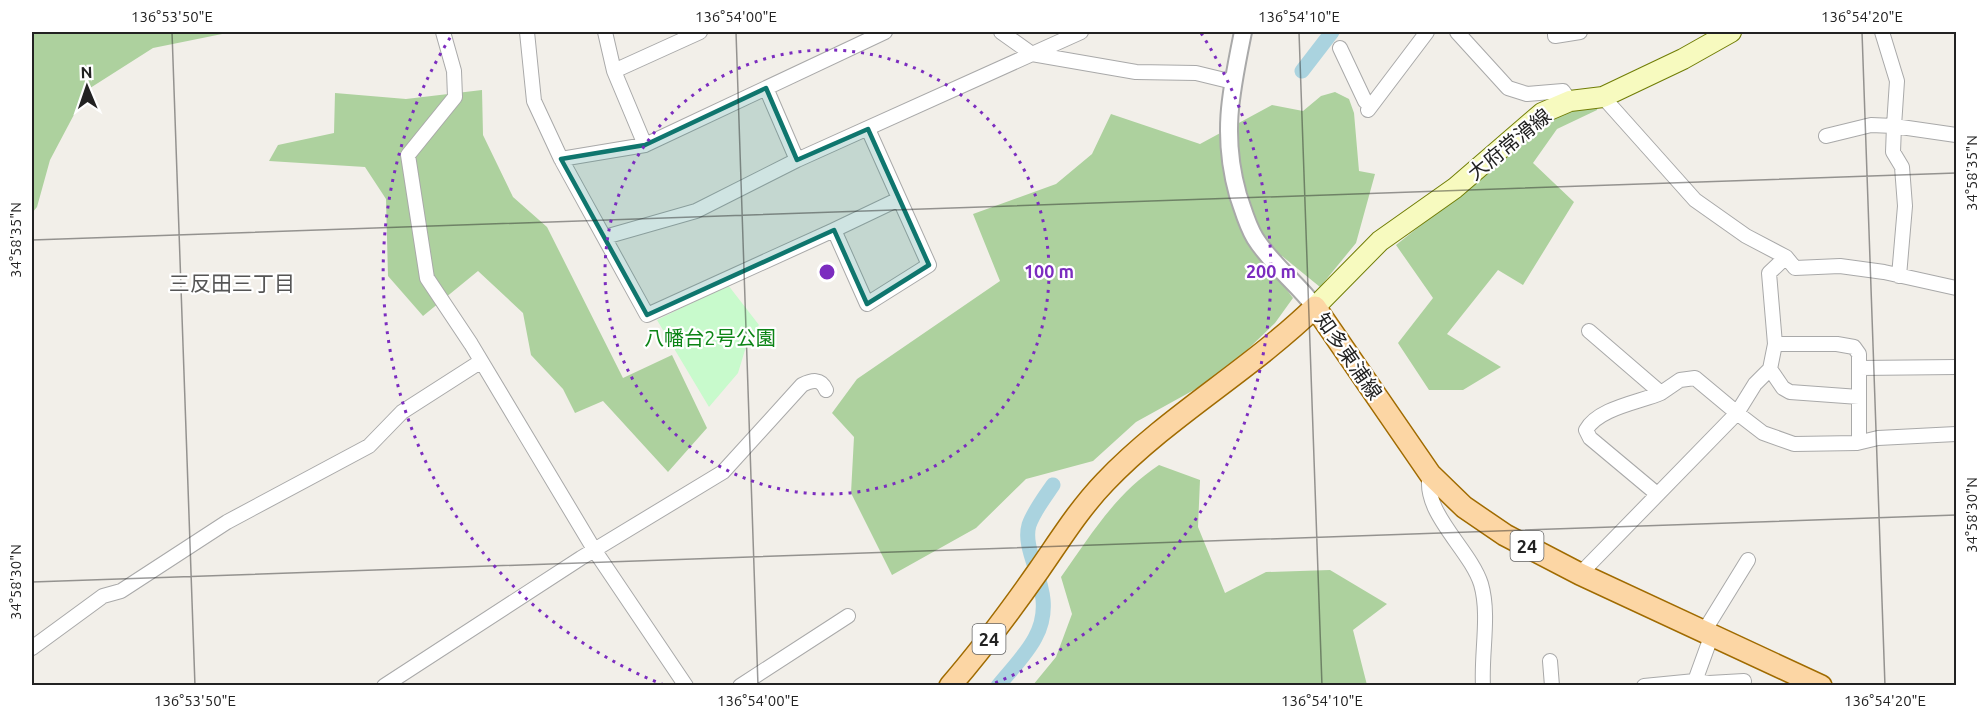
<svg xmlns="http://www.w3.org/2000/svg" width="1988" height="717" viewBox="0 0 1988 717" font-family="Ubuntu,'Noto Sans JP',sans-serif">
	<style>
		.forest { fill: #add19e }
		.park { fill: #c8facc }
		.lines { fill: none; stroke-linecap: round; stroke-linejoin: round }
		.canal { stroke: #aad3df; stroke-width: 15 }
		.minor-casing { stroke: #a9a9a9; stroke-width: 16 }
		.tertiary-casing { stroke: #a9a9a9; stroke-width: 20 }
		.secondary-casing { stroke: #707d05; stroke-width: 22 }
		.primary-casing { stroke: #a06b00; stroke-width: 24 }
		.minor { stroke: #fff; stroke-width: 14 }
		.tertiary { stroke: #fff; stroke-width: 16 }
		.secondary { stroke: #f7fabf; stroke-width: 20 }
		.primary { stroke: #fcd6a4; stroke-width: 21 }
		.marked { fill: #0f766e; fill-opacity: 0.2; stroke: #0f766e; stroke-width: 4.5; stroke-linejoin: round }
		.ticks { fill: none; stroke: #222; stroke-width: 1.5; stroke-opacity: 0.45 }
		.ring { fill: none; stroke: #7b2cbf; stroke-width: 3; stroke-dasharray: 3 6 }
		.labels { text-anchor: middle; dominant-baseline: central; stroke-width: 4.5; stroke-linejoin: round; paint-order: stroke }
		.shield { fill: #fff; stroke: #646464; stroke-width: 1.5 }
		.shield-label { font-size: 18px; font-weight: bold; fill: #222 }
		.street-label { font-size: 20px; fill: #222; stroke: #fff }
		.park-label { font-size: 20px; fill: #0c8416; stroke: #fff }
		.neighbourhood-label { font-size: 21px; fill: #555; stroke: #fff }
		.centre { fill: #7b2cbf; stroke: #fff; stroke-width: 3 }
		.ring-label { font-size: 18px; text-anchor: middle; font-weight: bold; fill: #7b2cbf; stroke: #fff; stroke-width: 4.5; stroke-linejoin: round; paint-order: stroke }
		.neatline { fill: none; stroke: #222; stroke-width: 2 }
		.ticks-label { font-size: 15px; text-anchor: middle; fill: #222 }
	</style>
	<rect width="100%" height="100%" fill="#f2efe9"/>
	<path class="forest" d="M32,32H232L153,48L87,90L50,160L37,207L32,213Z
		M482,90L483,135L513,197L547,227L623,378L672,355L707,428L668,472L603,401L575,413L563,389L531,355L523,313L478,271L423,316L388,276L386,199L365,167L269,161L278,145L334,133L335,93L406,99Z
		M1335,92L1349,99L1354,113L1359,171L1375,174L1356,243L1320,287L1282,256L1272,270L1293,298L1275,323L1221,375L1136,422L1093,461L1026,479L976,528L892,575L851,493L854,437L832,413L857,379L1000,281L973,214L1056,184L1092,154L1111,114L1200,144L1272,105L1303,111L1321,96Z
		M1598,104L1597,110L1557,129L1533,163L1574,202L1523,285L1498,270L1447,334L1501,367L1463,390H1429L1398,343L1433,298L1396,245L1460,194L1545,116Z
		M1159,465L1200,480L1198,527L1225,593L1266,572L1330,570L1387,604L1353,630L1367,685H1033L1056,657L1072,614L1061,577C1091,535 1115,494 1159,465Z"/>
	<path class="park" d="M728,285L759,325L745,350L738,373L709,407L657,320Z"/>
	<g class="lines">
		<path class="canal" d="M1302,71L1332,32
			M998,686C1010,671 1026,655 1035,638C1060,593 1020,556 1029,525C1034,511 1044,498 1053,485"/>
		<g class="minor-casing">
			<path id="minor" d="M443,32L454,71L455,97L408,155L427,278L471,344L595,551L686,686
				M527,32L534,101L561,159L647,315L834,230L867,304L929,265L868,129
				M605,32L614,71
				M1001,32L1032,54L1136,72L1196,73L1233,82
				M1457,32L1508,88L1527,94L1563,91L1570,101
				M1555,32V36L1580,32
				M1340,48L1365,101L1371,106
				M766,88L797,160
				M1603,97L1695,200L1746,236L1786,257L1795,268L1840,266L1884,272L1956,288
				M1368,110L1427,32
				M1826,136L1871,125L1894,126L1897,81L1882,32
				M645,145L614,71L700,32
				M561,159L645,145L885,32
				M834,230L899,199
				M605,237L696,211L797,160L1081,32
				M1786,257L1769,273L1775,344H1837L1854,347L1859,354V368L1956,367
				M1899,276L1905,206L1902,167L1893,152L1894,126L1956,135
				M1589,331L1661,393C1640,402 1598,408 1586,430L1590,438L1657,494
				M1770,369L1783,388L1790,392L1859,397
				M1661,393L1680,380L1695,378L1737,413L1755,384L1770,369L1775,344
				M1859,442V368
				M1430,474C1421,512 1470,549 1481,584C1490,615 1481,653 1483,686
				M1580,574L1737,413L1763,433L1794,444L1857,443L1878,438L1956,434
				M1703,633L1748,560
				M32,648L103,596L121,591L227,522L369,446L402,412L480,362
				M1550,661L1552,686
				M1695,681L1711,637
				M384,686L581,558L723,472L802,385C812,380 821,378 826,390
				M740,686L848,616
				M1644,686L1695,681L1709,683L1744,681L1743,686"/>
		</g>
		<g class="tertiary-casing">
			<path id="tertiary" d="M1243,32C1231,91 1221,135 1238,195C1243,209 1247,225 1255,238C1271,264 1297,283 1315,307"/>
		</g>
		<g class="secondary-casing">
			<path id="secondary" d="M1315,307L1380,241L1455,188L1542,113L1570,101L1603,97L1683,59L1731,32"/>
		</g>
		<g class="primary-casing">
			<path id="primary" d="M950,686C982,649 1011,610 1039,570C1060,540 1079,509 1105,482C1168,416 1249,371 1315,307L1430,474L1464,507L1505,535L1580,574L1821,686"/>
		</g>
		<use href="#minor" class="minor"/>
		<use href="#tertiary" class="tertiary"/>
		<use href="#secondary" class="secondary"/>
		<use href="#primary" class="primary"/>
	</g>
	<path class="marked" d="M766,88L797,160L868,129L929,265L867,304L834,230L647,315L561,159L645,145Z"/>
	<path class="ticks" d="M172,32L195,686M736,32L758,686M1299,32L1322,686M1862,32L1885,686M32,240L1956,173M32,582L1956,515"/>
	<g class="ring">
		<circle cx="827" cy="272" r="222"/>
		<path d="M664 685A444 444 0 0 1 453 33M1201 33A444 444 0 0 1 990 685"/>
	</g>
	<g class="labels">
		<g class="shield">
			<rect x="1510.5" y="531" width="33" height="30" rx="4.5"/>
			<rect x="972.5" y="624" width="33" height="30" rx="4.5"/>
		</g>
		<g class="shield-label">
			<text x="1527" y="546">24</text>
			<text x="989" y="639">24</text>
		</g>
		<g class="street-label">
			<text transform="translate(1509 144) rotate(-39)">大府常滑線</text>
			<text transform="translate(1349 356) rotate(55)">知多東浦線</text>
		</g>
		<g class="park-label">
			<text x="710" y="337">八幡台2号公園</text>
		</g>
		<g class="neighbourhood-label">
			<text x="232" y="283">三反田三丁目</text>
		</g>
	</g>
	<circle cx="827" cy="272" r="9" class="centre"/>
	<g class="ring-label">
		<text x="1049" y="278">100 m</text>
		<text x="1271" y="278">200 m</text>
	</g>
	<rect width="1988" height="717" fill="none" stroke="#ffffff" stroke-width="66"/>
	<g transform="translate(87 87) rotate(358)" stroke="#ffffff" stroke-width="4.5" paint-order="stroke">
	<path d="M0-4.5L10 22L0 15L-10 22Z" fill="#222222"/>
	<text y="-9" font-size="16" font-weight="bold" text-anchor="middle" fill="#222222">N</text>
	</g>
	<rect x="33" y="33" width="1922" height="651" class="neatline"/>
	<g class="ticks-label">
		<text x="172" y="22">136°53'50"E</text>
		<text x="736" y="22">136°54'00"E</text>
		<text x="1299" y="22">136°54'10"E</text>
		<text x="1862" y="22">136°54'20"E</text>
		<text transform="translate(1972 173) rotate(-90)" y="5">34°58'35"N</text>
		<text transform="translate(16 240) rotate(-90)" y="5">34°58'35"N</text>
		<text transform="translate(1972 515) rotate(-90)" y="5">34°58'30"N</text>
		<text transform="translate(16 582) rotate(-90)" y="5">34°58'30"N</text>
		<text x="195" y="706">136°53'50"E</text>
		<text x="758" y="706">136°54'00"E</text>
		<text x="1322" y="706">136°54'10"E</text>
		<text x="1885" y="706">136°54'20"E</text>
	</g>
</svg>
